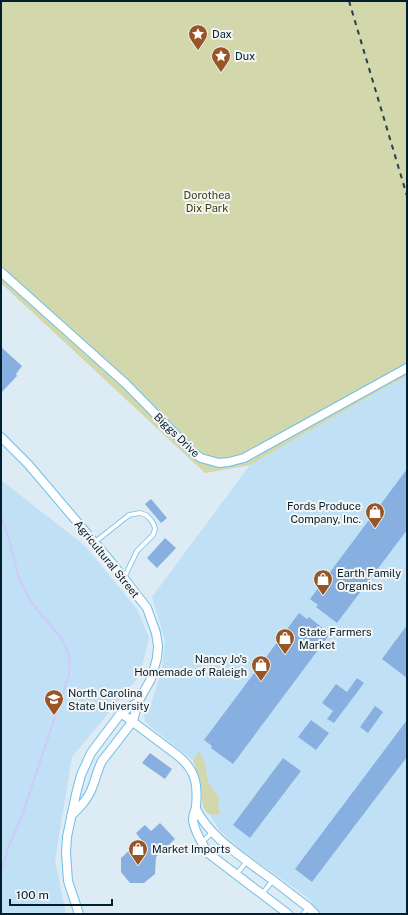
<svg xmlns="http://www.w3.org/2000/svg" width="408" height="915" viewBox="0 0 408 915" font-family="'Public Sans',sans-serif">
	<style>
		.built { fill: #c0e1f5 }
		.green { fill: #d2d7ac }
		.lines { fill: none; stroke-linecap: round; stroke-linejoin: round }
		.stream { stroke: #d1c9f9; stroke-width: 2 }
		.building { fill: #87b0e1 }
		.lane-casing { stroke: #6ebfea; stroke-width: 5.5 }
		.street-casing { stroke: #6ebfea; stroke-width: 10 }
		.lane { stroke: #fff; stroke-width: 4 }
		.street { stroke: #fff; stroke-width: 8 }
		.rail { stroke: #24404f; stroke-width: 2; stroke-dasharray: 5 5; stroke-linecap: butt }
		.labels { text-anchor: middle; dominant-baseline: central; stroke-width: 4; stroke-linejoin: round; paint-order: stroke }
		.poi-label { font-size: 11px; fill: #001f2f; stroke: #f5f5f5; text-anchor: start }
		.park-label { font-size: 11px; fill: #3c3f0f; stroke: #f5f5f5 }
		.street-label { font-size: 11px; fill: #001f2f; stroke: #f5f5f5 }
	</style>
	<rect width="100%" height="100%" fill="#dcebf4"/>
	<path class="built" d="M407,377V914H321L308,898L241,850L220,831L203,805L194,761L152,728L145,721L144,714L151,704L162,669L165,641L152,597L250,465L391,384Z
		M1,480L84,545L137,609L149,637L140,675L72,757L55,860L66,914H1Z"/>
	<path class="green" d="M1,1H407V377L391,384L250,465L205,473L1,283Z
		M199,751L205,763L208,781L219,798L218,805L220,814L216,815L207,813L203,807L201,781L193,761Z"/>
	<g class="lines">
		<path class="stream" d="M1,517L8,535L19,579L31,602L62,639L68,653L70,661L69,675L22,816L10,843L1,871"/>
	</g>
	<path class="building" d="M1,347L22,366L16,374L17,376L1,393Z
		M407,469V530L337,623L316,607L318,605L310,599Z
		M151,499L167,518L161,523L145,504Z
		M165,538L176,548L157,568L147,558Z
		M299,613L307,619L309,617L330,634L233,764L211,748L212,746L204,740Z
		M407,625V678L382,659Z
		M357,678L364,683L334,723L327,719L333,711L322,703L336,684L347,692Z
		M375,706L383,712L368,733L360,727Z
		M311,720L329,733L316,750L298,737Z
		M407,720V757L312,882L295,869Z
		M150,753L172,769L165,779L142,763Z
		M283,758L301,771L250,838L233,825Z
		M160,823L175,839L156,857L155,874L144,883H130L121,872V858L132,848L148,849L136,833L145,825L151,831Z"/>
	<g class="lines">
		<g class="lane-casing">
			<path id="lane" d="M95,542L129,515L140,513L146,515L151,520L154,525L155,529L153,535L137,551L124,578
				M202,842L212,833
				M236,875L247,861
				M262,894L273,880
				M303,914L308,908"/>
		</g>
		<g class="street-casing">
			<path id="street" d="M1,272L125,383L194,453L201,458L219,463L229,462L244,458L407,368
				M1,437L28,464L112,563L147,608L156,633L158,646L157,658L151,679L138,702L133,721L102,761C97,770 96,779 92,788C88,799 79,808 71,816
				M121,713L177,755C196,770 198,784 196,807C195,811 193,815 193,819C193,829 203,845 208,853L288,914
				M196,809C210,836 235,852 259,870C276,882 292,895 308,907L315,914
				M79,914L68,881L66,853L67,837L76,794L81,775L91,753L121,713L138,702"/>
		</g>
		<use href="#lane" class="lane"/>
		<use href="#street" class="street"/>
		<path class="rail" d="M349,1L407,196"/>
	</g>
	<defs>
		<g id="sight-pin" transform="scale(1)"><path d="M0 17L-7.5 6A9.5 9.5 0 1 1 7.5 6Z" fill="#985525" stroke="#f5f5f5"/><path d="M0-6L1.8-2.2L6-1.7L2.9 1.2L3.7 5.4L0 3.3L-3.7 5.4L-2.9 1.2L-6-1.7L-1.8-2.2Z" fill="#fff"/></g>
		<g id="shop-pin" transform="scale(1)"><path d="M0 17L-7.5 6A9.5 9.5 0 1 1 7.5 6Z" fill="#985525" stroke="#f5f5f5"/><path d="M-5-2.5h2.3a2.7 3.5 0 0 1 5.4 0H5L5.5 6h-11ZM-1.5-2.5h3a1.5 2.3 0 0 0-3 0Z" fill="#fff"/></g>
		<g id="university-pin" transform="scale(1)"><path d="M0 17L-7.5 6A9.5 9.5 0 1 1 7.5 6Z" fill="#985525" stroke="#f5f5f5"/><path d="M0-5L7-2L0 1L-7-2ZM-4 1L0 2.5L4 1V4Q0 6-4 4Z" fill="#fff"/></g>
	</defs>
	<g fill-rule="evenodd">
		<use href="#sight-pin" x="198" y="34"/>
		<use href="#sight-pin" x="221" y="56"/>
		<use href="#shop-pin" x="375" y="512"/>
		<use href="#shop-pin" x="323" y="579"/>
		<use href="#shop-pin" x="285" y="638"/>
		<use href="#shop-pin" x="261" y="665"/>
		<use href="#university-pin" x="54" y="699"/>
		<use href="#shop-pin" x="138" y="849"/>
	</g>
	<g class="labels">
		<g class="poi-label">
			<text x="212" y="34">Dax</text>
			<text x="235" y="56">Dux</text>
			<text x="361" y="506" text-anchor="end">Fords Produce<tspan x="361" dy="13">Company, Inc.</tspan></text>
			<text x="337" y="573">Earth Family<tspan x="337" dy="13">Organics</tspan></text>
			<text x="299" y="632">State Farmers<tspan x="299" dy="13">Market</tspan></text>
			<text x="247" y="659" text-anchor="end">Nancy Jo's<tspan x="247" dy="13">Homemade of Raleigh</tspan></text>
			<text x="68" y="693">North Carolina<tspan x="68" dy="13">State University</tspan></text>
			<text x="152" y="849">Market Imports</text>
		</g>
		<g class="park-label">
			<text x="207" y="195">Dorothea<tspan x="207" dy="13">Dix Park</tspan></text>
		</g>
		<g class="street-label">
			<text transform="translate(177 435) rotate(44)">Biggs Drive</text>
			<text transform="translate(107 559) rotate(51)">Agricultural Street</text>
		</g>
	</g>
	<rect width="408" height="915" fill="none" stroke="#001f2f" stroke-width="4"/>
	<path d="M10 899v6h102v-6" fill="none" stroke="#001f2f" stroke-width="2"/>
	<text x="16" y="899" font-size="12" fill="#001f2f" stroke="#f5f5f5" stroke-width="3" paint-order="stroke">100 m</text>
</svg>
